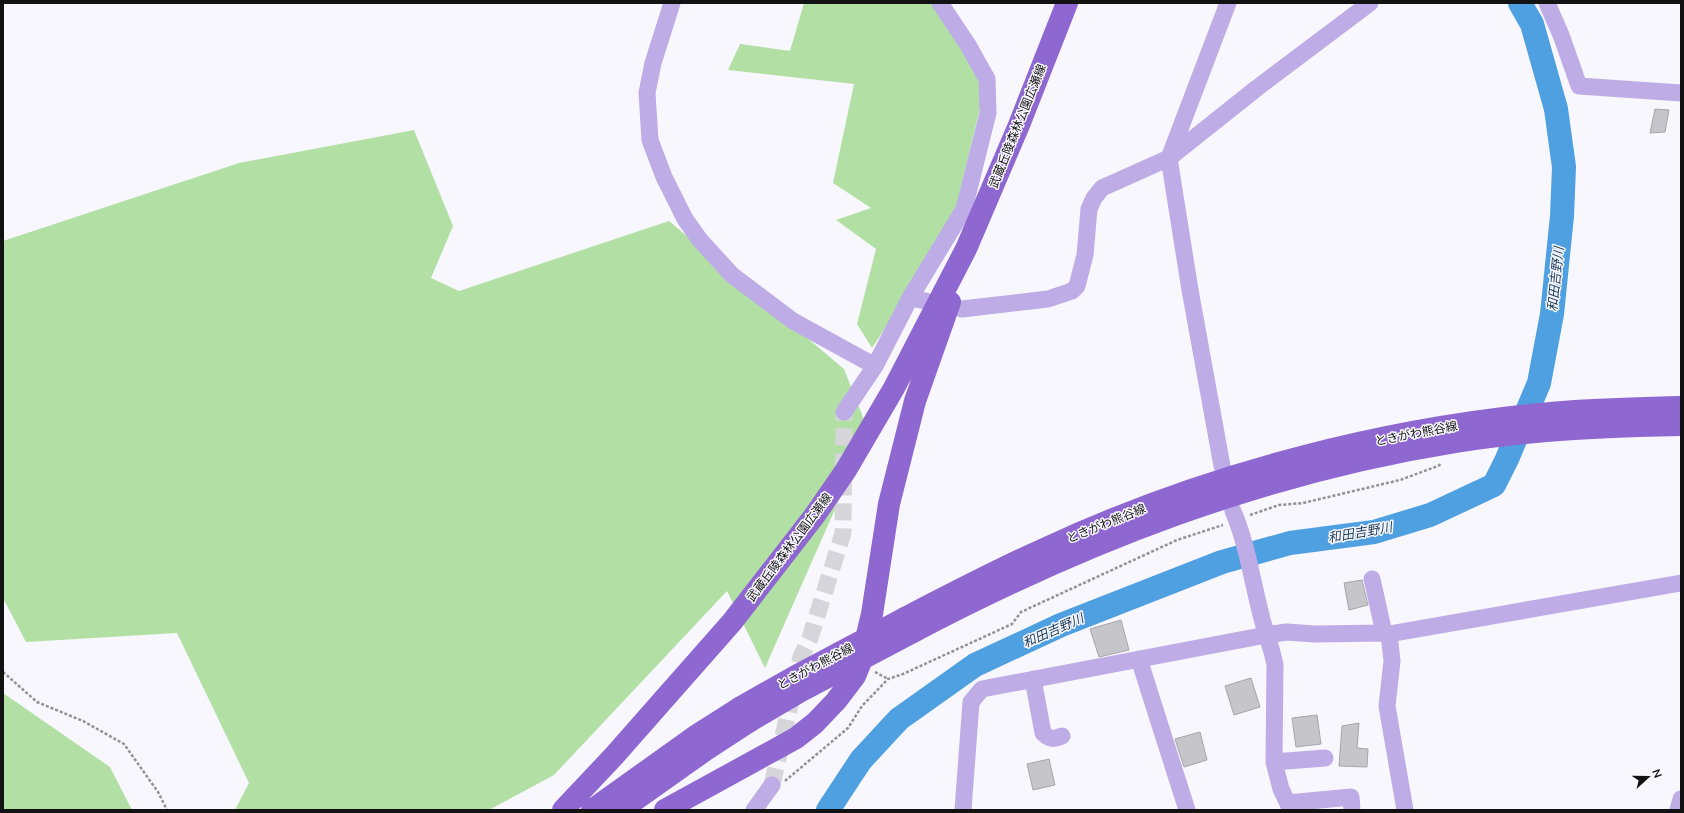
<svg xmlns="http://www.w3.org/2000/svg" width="1684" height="813" viewBox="0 0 1684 813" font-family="Mulish,'Noto Sans JP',sans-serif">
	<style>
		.green { fill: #b2e0a4 }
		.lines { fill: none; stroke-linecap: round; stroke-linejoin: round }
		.river { stroke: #4ea0e1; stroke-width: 24 }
		.building { fill: #c6c5ca; stroke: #a6a5aa }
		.minor-tunnel { stroke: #d6d5da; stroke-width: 17; stroke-dasharray: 17 8; stroke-linecap: butt }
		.path { stroke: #929195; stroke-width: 2.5; stroke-dasharray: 3 2; stroke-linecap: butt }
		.minor { stroke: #beace6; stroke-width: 17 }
		.major { stroke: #8e67d1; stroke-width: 22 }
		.major-bridge { stroke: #8e67d1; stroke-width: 22 }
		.labels { text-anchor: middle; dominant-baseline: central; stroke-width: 3; stroke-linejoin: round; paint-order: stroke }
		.street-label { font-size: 12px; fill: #121213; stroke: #f8f7fd }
		.water-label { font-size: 13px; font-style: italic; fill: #193b56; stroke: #f8f7fd }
	</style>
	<rect width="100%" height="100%" fill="#f8f7fd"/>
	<path class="green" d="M804,3H932L987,79L951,229L872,348L857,324L876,249L836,220L871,208L833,183L854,84L728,70L740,44L790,51Z
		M414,130L453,226L431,278L459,291L669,221L844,369L869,432L765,668L727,591L554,775L489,810H235L249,783L177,633L26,642L3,598V241L239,163Z
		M3,693L110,767L132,810H3Z"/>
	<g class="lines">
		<path class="river" d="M828,810L861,760L899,719L975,665L1061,625L1222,562L1290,543L1374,532L1430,515L1494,485L1507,459L1539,383L1552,314L1562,216L1564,167L1556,109L1532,24L1520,3"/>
	</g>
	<path class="building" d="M1655,109L1669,110L1665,132L1650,133Z
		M1362,580L1368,605L1349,610L1344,583Z
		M1121,620L1129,650L1099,657L1090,629Z
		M1251,678L1260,707L1234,715L1225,686Z
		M1317,715L1321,744L1296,747L1292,718Z
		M1359,723L1357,748L1368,749L1367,767L1339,766L1342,726Z
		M1200,732L1207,760L1184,767L1175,739Z
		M1049,759L1055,785L1033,790L1027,764Z"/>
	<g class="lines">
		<path class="minor-tunnel" d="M772,785L801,657L810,638L843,533L844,412"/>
		<path class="path" d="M1250,515L1279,505L1303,503L1400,480L1438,466L1442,463
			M3,672L37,702L83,721L124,744L158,792L167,810
			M875,672L888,679
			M785,781L848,728L862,706L888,679L903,674L1012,624L1021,612L1177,540L1223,525"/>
		<path class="minor" d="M672,3L653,63L647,93L650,140L664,177L685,219L700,240L732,275L793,321L875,366
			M1547,3L1561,35L1579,86L1681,93
			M910,298L926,301
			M962,309L1048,299L1072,291L1077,286L1085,255L1089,209L1094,198L1102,188L1169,158L1257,88L1370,3
			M844,412L875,366L910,298L964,209L988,113L987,79L968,45L940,3
			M1222,466L1190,290L1169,158L1228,3
			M1233,511C1247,544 1252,580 1261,615C1265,632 1272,648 1275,665L1274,762L1281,789L1291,810
			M1372,579L1384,633
			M1389,634L1392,661L1387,706L1405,810
			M1139,659L1187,810
			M1033,679L1043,733C1050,740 1054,739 1062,736
			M1274,762L1325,758
			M1288,803L1351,797L1352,810
			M754,810L772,785
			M963,810L971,702L982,689L1266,635L1287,632L1314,634L1384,633L1389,634L1681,583
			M1678,810L1681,799"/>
		<path class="major" d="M905,618C951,594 997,570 1044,549C1207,473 1396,424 1575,411C1610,409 1646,408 1681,407
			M913,632C1086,541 1262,473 1456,442C1530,430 1606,426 1681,425
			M563,810L613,757L732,622L815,515L846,470L894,388L966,249L1019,125L1067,3
			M592,810L697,735L741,707
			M621,810L707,749L750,721
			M665,810L796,738L815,723L836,701L855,676L860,664L872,614L889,504L915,401L950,302"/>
		<path class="major-bridge" d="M741,707L794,677L905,618
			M750,721L801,691L913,632"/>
	</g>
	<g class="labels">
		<g class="street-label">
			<text transform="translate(1017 126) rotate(-68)">武蔵丘陵森林公園広瀬線</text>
			<text transform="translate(1416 433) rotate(-11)">ときがわ熊谷線</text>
			<text transform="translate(1106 523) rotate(-22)">ときがわ熊谷線</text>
			<text transform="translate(789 547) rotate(-53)">武蔵丘陵森林公園広瀬線</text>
			<text transform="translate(815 666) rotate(-28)">ときがわ熊谷線</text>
		</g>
		<g class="water-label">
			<text transform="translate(1555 279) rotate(-84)">和田吉野川</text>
			<text transform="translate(1360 532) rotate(-10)">和田吉野川</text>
			<text transform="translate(1053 630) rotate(-24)">和田吉野川</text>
		</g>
	</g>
	<rect width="1684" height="813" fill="none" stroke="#121213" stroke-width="8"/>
	<g transform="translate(1648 777) rotate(69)" stroke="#f8f7fd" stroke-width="3" paint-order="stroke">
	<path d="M0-3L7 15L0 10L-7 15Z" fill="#121213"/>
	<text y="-6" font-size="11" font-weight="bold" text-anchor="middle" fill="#121213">N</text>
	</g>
</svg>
